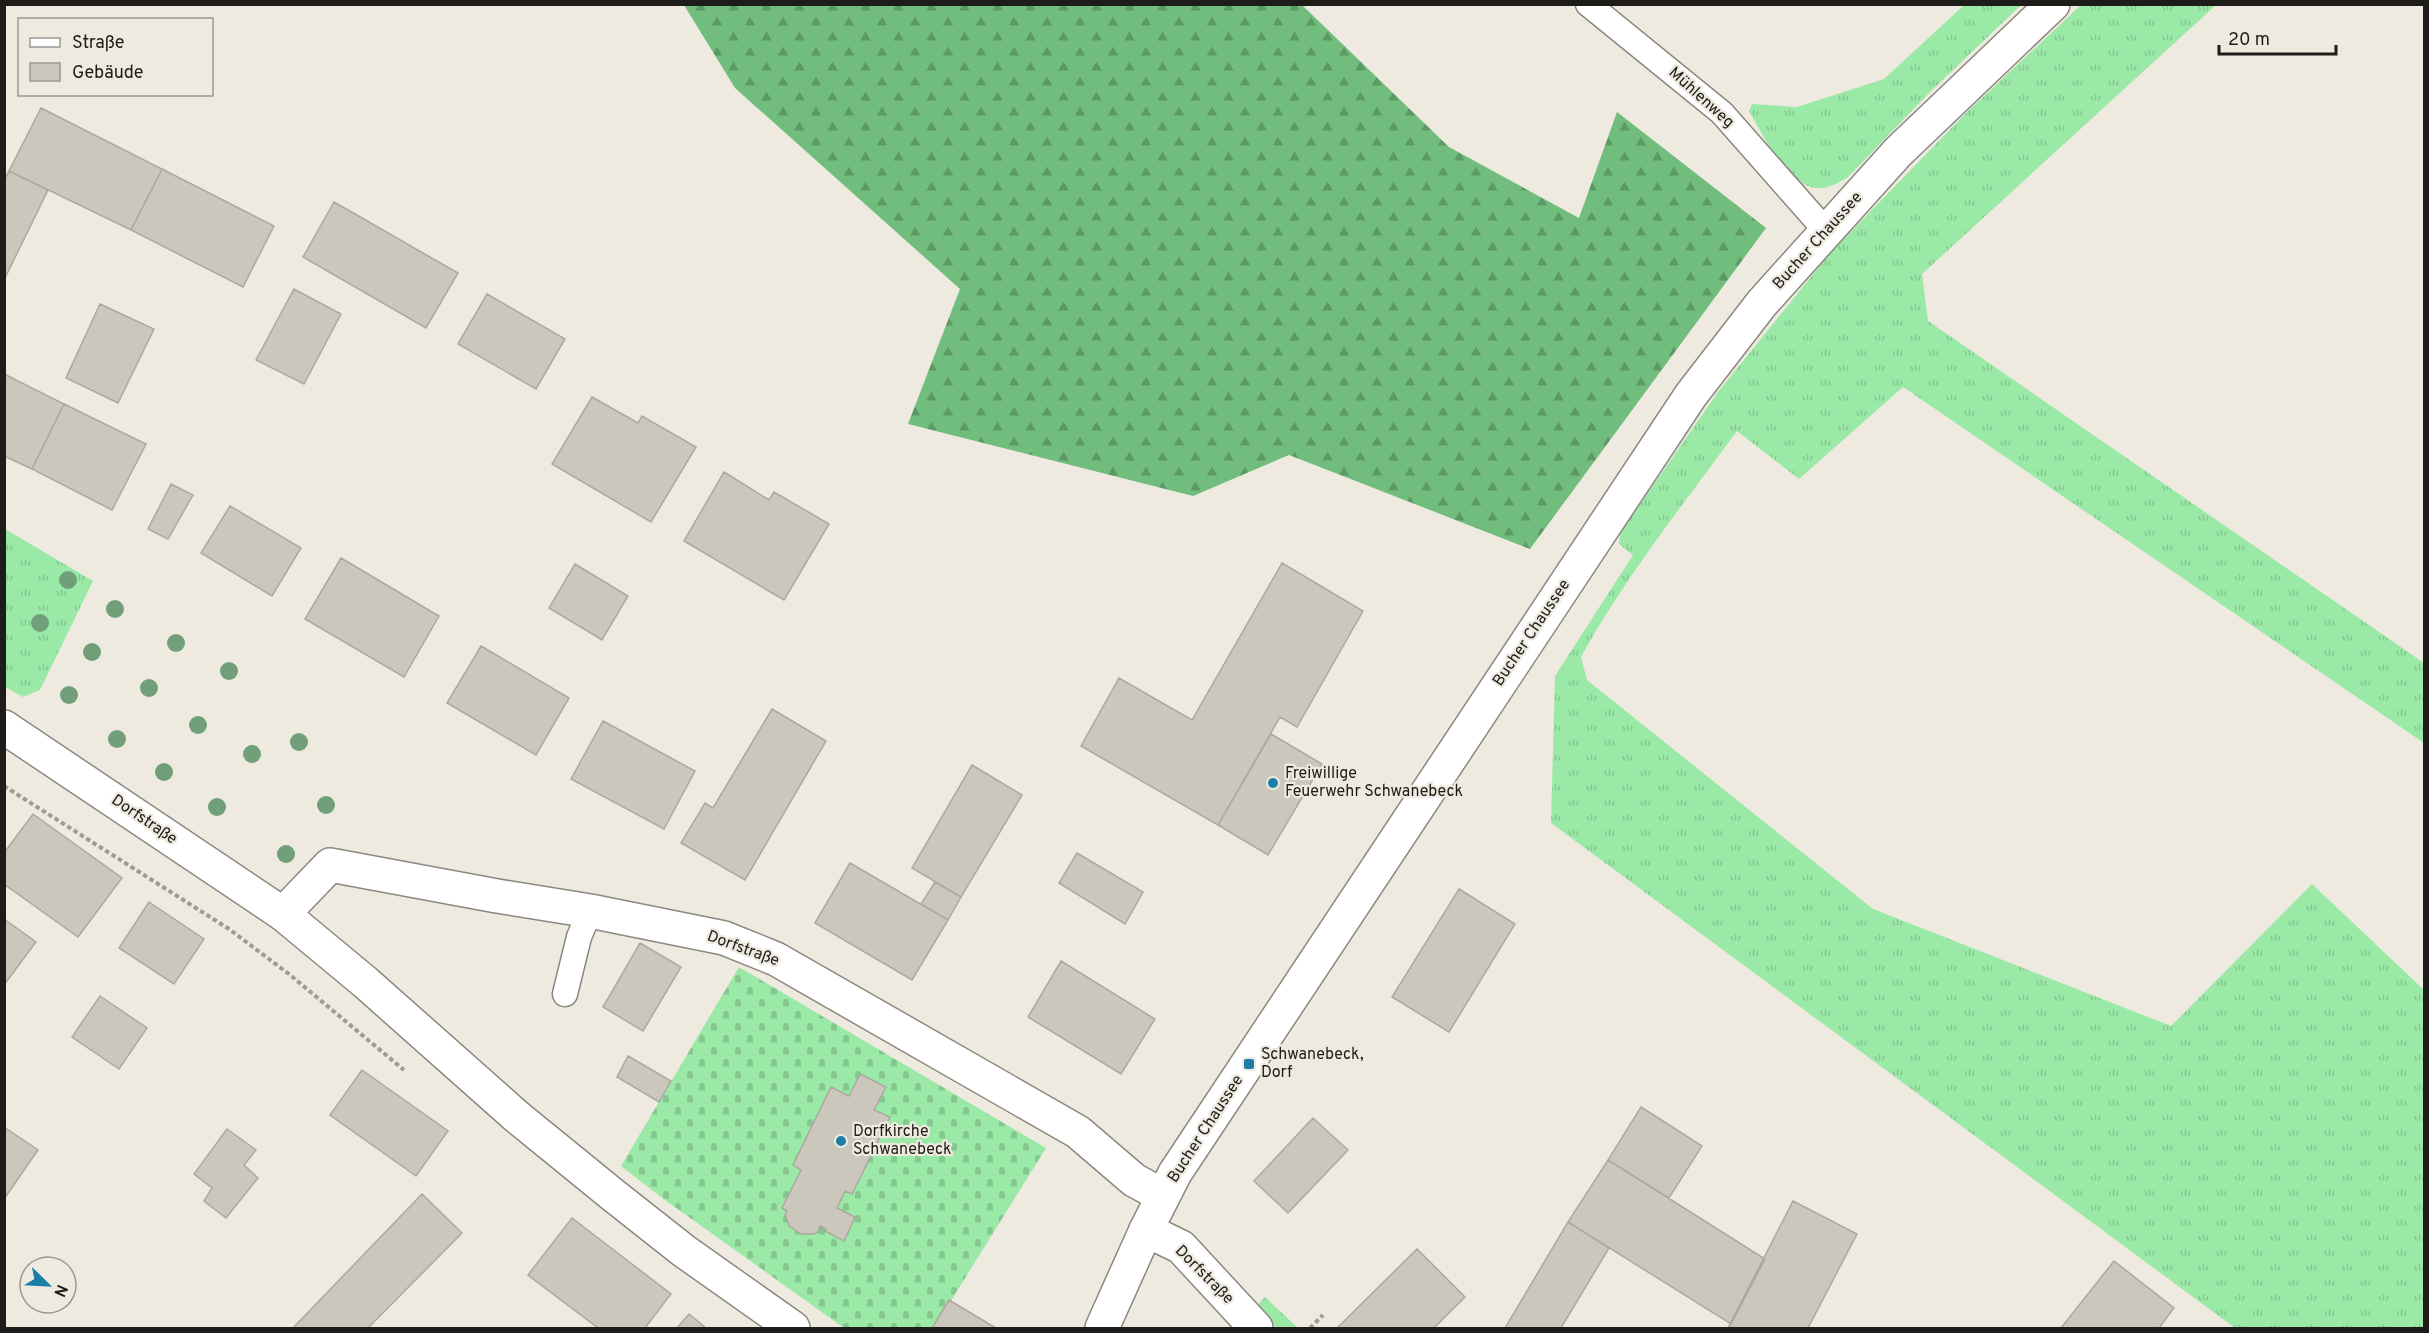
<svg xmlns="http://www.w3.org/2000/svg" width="2429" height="1333" viewBox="0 0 2429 1333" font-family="Overpass,sans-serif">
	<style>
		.grass { fill: url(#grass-tufts) }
		.forest { fill: url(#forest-firs) }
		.cemetery { fill: url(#cemetery-stones) }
		.building { fill: #cbc7bd; stroke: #aca89f; stroke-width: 1.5 }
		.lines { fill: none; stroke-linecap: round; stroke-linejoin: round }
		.service-casing { stroke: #8c887f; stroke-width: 27 }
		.minor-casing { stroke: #8c887f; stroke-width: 36 }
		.secondary-casing { stroke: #8c887f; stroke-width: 36 }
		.path { stroke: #9e9b94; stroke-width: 4; stroke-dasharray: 4.5 3; stroke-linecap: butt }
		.service { stroke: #fff; stroke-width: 24 }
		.minor { stroke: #fff; stroke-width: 33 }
		.secondary { stroke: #fff; stroke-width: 33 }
		.tree { fill: #709f7a }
		.poi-dot { fill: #1b7ea9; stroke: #eeeae0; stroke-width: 2 }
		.labels { text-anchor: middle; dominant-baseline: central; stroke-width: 4.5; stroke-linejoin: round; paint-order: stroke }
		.street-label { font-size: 16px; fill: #1e1c19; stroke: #eeeae0 }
		.poi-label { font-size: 16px; fill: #1e1c19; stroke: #eeeae0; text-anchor: start }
	</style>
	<defs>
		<pattern id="grass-tufts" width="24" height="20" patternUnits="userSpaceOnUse" patternTransform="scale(1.5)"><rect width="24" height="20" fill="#9be9a7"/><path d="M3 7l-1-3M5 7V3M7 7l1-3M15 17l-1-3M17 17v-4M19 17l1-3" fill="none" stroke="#85c78f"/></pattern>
		<pattern id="forest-firs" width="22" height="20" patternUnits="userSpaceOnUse" patternTransform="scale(1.5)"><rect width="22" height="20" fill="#71bd7d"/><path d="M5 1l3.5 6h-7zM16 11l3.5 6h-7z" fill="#5c9966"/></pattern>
		<pattern id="cemetery-stones" width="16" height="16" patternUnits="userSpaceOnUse" patternTransform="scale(1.5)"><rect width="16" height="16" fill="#9be9a7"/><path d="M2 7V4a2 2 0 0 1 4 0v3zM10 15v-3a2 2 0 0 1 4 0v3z" fill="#85c78f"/></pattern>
	</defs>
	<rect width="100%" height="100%" fill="#eeeae0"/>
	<path class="grass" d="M2082,4L2216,5L1922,274L1928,321L2424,663V743L1903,387L1799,479L1737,431C1683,505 1625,577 1581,657L1587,680L1873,909L2171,1026L2312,884L2424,990V1328H2235L1551,823L1555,676L1633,555L1619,544L1620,533L1718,392L1831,252L1967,112Z
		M1964,5H2021L1929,93L1848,177L1838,183L1825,188H1814L1803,184L1775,157L1749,111L1752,104L1797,107L1884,79Z
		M5,529L93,581L40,690L23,697L5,687Z
		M1265,1297L1298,1328H1277L1256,1307Z"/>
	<path class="forest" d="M684,5H1302L1449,147L1579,218L1617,112L1766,228L1530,549L1289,455L1193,496L908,424L960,289L735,88Z"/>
	<path class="cemetery" d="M739,967L1046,1148L934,1328H844L665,1200L621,1166Z"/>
	<path class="building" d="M41,108L162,169L131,230L9,171Z
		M162,169L274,226L243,287L131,230Z
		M9,171L48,190L4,280V181Z
		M334,202L458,273L426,328L303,257Z
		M294,289L341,314L304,384L256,360Z
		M487,294L565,339L536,389L458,344Z
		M100,304L154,329L118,403L66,378Z
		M4,374L64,404L32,469L4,456Z
		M592,397L638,423L642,416L696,447L651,522L552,464Z
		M64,404L146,444L112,510L32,469Z
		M724,472L769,500L774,492L829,524L784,600L684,541Z
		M171,484L193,495L168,539L148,529Z
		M230,506L301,548L272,596L201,553Z
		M341,558L439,616L404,677L305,619Z
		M1282,563L1363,611L1297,727L1280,717L1218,825L1081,746L1119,678L1192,720Z
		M575,564L628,596L602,640L549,608Z
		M481,646L569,698L536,755L447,703Z
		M772,709L826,741L745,880L681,843L705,803L713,808Z
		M603,721L695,771L664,829L571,779Z
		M1271,734L1322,764L1268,855L1218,825Z
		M972,765L1022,795L961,897L912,868Z
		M33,814L122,878L78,937L4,884V853Z
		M1077,853L1143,892L1125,924L1059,883Z
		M850,863L948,920L912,980L815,923Z
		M935,882L961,897L948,920L921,904Z
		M1459,889L1515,924L1449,1032L1392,997Z
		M149,902L204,939L174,984L119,948Z
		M4,919L36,942L4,985Z
		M640,943L681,967L643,1031L603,1007Z
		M1061,961L1155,1019L1121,1074L1028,1017Z
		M100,996L147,1028L119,1069L72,1037Z
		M628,1056L671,1081L659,1102L617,1077Z
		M362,1070L448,1131L416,1176L330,1115Z
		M860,1074L886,1087L874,1110L890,1117L852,1194L845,1191L837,1208L855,1217L844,1241L825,1231L826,1229L820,1226L818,1232L814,1234H801L789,1226L785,1215L787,1211L782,1208L801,1170L793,1165L831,1087L849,1096Z
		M1641,1107L1702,1146L1669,1198L1608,1160Z
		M1313,1118L1348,1150L1288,1213L1254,1181Z
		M4,1127L38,1150L4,1199Z
		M227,1129L256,1150L244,1165L258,1178L226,1218L204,1201L212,1188L194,1174Z
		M1608,1160L1765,1259L1731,1324L1568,1222Z
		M422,1194L462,1233L368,1328H293Z
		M1793,1201L1857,1234L1808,1328H1728Z
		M572,1218L671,1294L645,1328H598L528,1275Z
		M1568,1222L1609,1248L1561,1328H1505Z
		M1417,1249L1465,1297L1434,1328H1337Z
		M2114,1261L2174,1308L2159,1328H2061Z
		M949,1300L996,1328H932Z
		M689,1314L706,1328H677Z"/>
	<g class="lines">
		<g class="service-casing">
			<path id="service" d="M1588,4L1722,113L1826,231
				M565,994L579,937L590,911"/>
		</g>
		<g class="minor-casing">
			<path id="minor" d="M283,914L330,865L497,896L590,911L724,938L776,959L1078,1132L1134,1180L1163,1196
				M1146,1230L1181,1247L1256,1328"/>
		</g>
		<g class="secondary-casing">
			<path id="secondary" d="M4,727L283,914L365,982L516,1116L613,1195L684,1251L793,1328
				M1102,1328L1146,1230L1175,1173L1691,395L1762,303L1898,152L2053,4"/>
		</g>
		<path class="path" d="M4,786L229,929L289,974L404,1070
			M1310,1328L1323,1315"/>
		<use href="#service" class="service"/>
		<use href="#minor" class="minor"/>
		<use href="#secondary" class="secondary"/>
	</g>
	<g class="tree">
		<circle cx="68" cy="580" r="9"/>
		<circle cx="115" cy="609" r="9"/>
		<circle cx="40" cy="623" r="9"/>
		<circle cx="176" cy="643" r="9"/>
		<circle cx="92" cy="652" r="9"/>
		<circle cx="229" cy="671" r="9"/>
		<circle cx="149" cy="688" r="9"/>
		<circle cx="69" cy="695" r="9"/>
		<circle cx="198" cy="725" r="9"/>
		<circle cx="117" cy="739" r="9"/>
		<circle cx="299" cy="742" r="9"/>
		<circle cx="252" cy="754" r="9"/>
		<circle cx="164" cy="772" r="9"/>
		<circle cx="326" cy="805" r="9"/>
		<circle cx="217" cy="807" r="9"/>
		<circle cx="286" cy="854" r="9"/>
	</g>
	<g class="poi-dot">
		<circle cx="1273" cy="783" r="6"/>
		<rect x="1243" y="1058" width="12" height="12" rx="3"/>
		<circle cx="841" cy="1141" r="6"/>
	</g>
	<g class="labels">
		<g class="street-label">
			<text transform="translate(1701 98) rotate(42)">Mühlenweg</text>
			<text transform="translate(1818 241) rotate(-48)">Bucher Chaussee</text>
			<text transform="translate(1532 633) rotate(-56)">Bucher Chaussee</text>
			<text transform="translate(144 820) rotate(34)">Dorfstraße</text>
			<text transform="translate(743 949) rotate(20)">Dorfstraße</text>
			<text transform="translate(1206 1129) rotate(-57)">Bucher Chaussee</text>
			<text transform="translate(1204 1275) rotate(45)">Dorfstraße</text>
		</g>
		<g class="poi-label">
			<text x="1285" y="774">Freiwillige<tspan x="1285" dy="18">Feuerwehr Schwanebeck</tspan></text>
			<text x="1261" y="1055">Schwanebeck,<tspan x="1261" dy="18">Dorf</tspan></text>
			<text x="853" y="1132">Dorfkirche<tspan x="853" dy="18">Schwanebeck</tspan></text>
		</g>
	</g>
	<rect width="2429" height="1333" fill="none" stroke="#1e1c19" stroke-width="12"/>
	<rect x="18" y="18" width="195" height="78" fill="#eeeae0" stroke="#9b9890" stroke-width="1.5"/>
	<rect x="30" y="38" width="30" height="9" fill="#ffffff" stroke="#9b9890" stroke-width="1.5"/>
	<text x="72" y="48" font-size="18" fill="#1e1c19">Straße</text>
	<rect x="30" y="63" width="30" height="18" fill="#cbc7bd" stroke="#9b9890" stroke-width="1.5"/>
	<text x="72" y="78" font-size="18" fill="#1e1c19">Gebäude</text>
	<g transform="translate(48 1285) rotate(114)"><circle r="28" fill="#eeeae0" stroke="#9b9890" stroke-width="1.5"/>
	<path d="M0-4.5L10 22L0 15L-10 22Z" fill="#1b7ea9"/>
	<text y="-9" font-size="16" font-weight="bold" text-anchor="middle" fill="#1e1c19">N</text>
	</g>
	<path d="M2219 45v9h117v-9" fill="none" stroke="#1e1c19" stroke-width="3"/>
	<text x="2228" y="45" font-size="18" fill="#1e1c19" stroke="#eeeae0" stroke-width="4.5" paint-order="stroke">20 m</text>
</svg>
